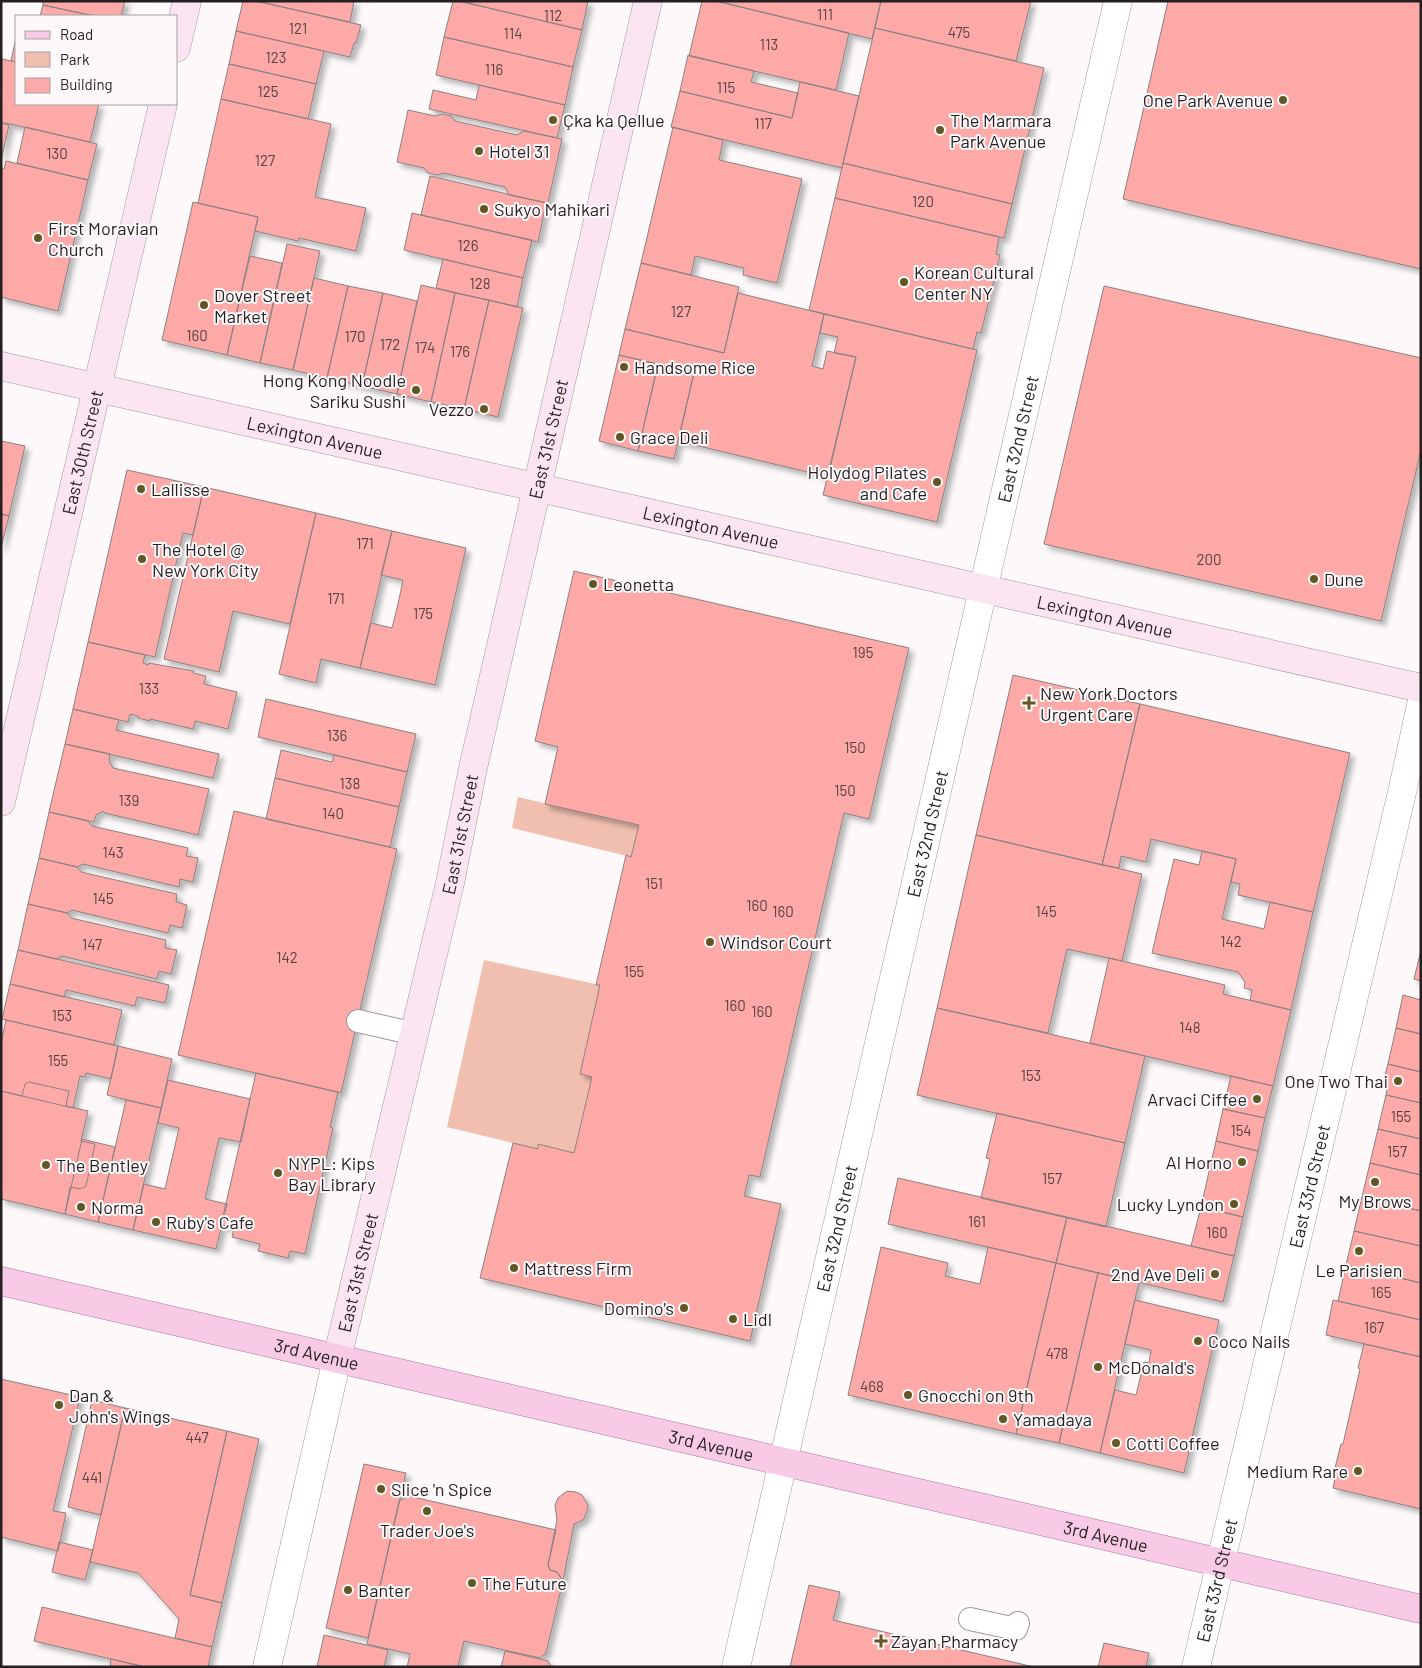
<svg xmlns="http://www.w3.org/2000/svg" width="1422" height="1668" viewBox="0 0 1422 1668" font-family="Barlow,sans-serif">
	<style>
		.green { fill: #f1bfaf }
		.building { fill: #fca9a7; stroke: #8c8181; filter: url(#shadow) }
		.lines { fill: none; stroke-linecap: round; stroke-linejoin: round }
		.lane-casing { stroke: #a29799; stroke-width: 24 }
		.street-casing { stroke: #a29799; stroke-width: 29 }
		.secondary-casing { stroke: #a29799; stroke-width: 29 }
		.primary-casing { stroke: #ab7794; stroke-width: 29 }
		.lane { stroke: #fff; stroke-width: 22 }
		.street { stroke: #fff; stroke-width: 28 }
		.secondary { stroke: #fce5f2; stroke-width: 28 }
		.primary { stroke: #f8cae5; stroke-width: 28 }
		.poi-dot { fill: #645623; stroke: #fdf9fa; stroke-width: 2 }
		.labels { text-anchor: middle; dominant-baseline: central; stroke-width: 4; stroke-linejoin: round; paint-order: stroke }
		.number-label { font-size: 15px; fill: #5a4242 }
		.poi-label { font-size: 18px; fill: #241f20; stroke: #fdf9fa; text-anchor: start }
		.street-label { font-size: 18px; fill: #241f20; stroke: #fdf9fa }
	</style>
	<defs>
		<filter id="shadow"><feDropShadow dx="4.5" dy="4.5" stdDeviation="2.5" flood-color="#0004"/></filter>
	</defs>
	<rect width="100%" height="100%" fill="#fdf9fa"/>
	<path class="green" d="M518,797L639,825L631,857L512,828Z
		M484,960L600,985L580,1073L592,1077L574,1153L539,1144L538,1149L447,1127Z"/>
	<path class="building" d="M43,1H125L121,16H94L43,5Z
		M243,1H256L361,25L356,43H354L350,57L236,31Z
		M256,1H354L350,22Z
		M453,1H459L582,30L573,67L444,37Z
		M459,1H588L582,30Z
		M702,1H716L849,33L836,90L689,56Z
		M716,1H881L872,39Z
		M881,1H1031L1016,61L875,28Z
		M1168,1H1421V269L1123,199Z
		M43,5L94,16H40Z
		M875,28L1044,68L1012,204L843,163Z
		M236,31L324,51L316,84L229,64Z
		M16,37V62L11,61Z
		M444,37L573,67L565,105L436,75Z
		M688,55L754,71L751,82L798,93L792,118L680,91Z
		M2,59L16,62V104H99L90,142L1,122Z
		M229,64L316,84L308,119L221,99Z
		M800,82L859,96L842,168L671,127L680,91L792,118Z
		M479,85L565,105L557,138L429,109L433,90L476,100Z
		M221,99L331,124L315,197L366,208L356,251L299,238L298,241L255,231L258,217L198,203Z
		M408,110L435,116L442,114L451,116L455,121L517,135L524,131L562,139L548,203L509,195L505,187L443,173L438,175L428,173L424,168L397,162Z
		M1,123L9,125L1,161Z
		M25,127L97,144L88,180L17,163Z
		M673,127L723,140L719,160L802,179L777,283L743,275L744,268L695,256L691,275L641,263Z
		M6,161L88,180L58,311L1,297V168L4,169Z
		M843,163L1012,204L1004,238L835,198Z
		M430,176L546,203L538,242L421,215Z
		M835,198L999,237L996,254L1000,255L981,333L977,332L973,349L809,310Z
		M193,202L258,217L227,355L162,340Z
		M412,213L532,240L523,278L404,250Z
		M287,244L320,251L293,370L260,363Z
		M250,256L282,263L260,363L227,355Z
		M443,259L523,278L517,307L436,288Z
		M641,263L739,287L724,353L625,329Z
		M314,278L348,286L327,378L293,370Z
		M421,285L455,293L431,402L397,394Z
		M348,286L383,293L362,386L327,378Z
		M1104,286L1421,358V450L1381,621L1044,544Z
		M383,293L417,301L397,394L362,386Z
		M455,293L489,300L464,409L431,402Z
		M738,293L824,314L812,366L823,369L827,351L856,357L828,477L678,441L694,373L619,355L625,329L724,353Z
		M489,300L523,308L498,417L464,409Z
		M824,314L977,350L937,522L823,495L856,357L834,353L838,337L820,333Z
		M619,355L658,364L638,451L599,441Z
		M658,364L694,373L674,459L638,451Z
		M1,441L25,446L9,516L1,514Z
		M127,470L204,487L193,535L183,533L155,657L88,642Z
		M204,487L316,513L290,624L233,611L219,672L164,659Z
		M316,513L392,531L360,668L321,659L316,683L279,674Z
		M1,514L9,516L1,548Z
		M392,531L466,548L435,685L360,668L371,623L392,628L398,604L403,580L381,575Z
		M574,571L909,648L869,819L844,813L760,1177L749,1175L747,1185L744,1196L781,1204L750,1341L480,1278L513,1143L538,1149V1144L574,1153L592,1077L580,1074L600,985H596L626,855L631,857L639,825L545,804L558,747L535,741Z
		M88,642L145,655L143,663L148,665L149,663L194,671L193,673L206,676L204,684L237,692L228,729L195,721L193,729L150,719V721L138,718V716L130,714L128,722L73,709Z
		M1013,675L1140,704L1102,865L976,835Z
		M266,699L416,734L407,772L258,737Z
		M1140,704L1350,753L1313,912L1238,895L1240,884L1231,882L1236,859L1151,839L1146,862L1121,856L1119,868L1102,865Z
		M73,709L119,720L116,730L219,754L213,778L65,744Z
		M65,744L110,754L109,761L113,768L209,789L198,835L105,813L103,811L96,815L94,822L49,812Z
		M281,750L332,762L334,755L407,772L399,807L275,778Z
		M275,778L399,807L390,847L266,819Z
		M234,811L397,849L341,1093L178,1055Z
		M49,812L88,821L92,826L188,848L186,856L198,858L193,882L180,879L179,887L83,864L77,867L39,858Z
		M976,835L1142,874L1122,961L1067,949L1048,1033L937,1008Z
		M1202,851L1236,859L1222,919L1264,929L1270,902L1313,912L1291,1010L1250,1000L1252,990L1244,988L1245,982L1238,972L1152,953L1174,859L1199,865Z
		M39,858L77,867L81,872L177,894L176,902L187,905L182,928L170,925L168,933L72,910L67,913L28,904Z
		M28,904L67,913L71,918L166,940L165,948L177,950L171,974L159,971L157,979L62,956L56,959L18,950Z
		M18,950L169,985L165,1003L137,997L135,1006L66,990L64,997L10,984Z
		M1421,950V981L1414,979Z
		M1109,958L1225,985L1223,994L1291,1010L1273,1086L1090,1043Z
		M10,984L122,1010L114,1045L2,1019Z
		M1403,995L1421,1000V1034L1396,1028Z
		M937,1008L1145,1056L1125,1143L917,1095Z
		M6,1020L118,1046L111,1079L86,1073L85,1077L80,1076L73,1108L1,1091V1043Z
		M1396,1028L1421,1034V1072L1388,1064Z
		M118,1046L172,1059L161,1108L107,1095Z
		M1388,1064L1421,1072V1103L1386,1095L1388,1084L1384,1078Z
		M256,1073L338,1092L330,1127L333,1128L305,1254L290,1251L288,1258L258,1251L260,1244L232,1237L234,1228L221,1225Z
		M1231,1076L1273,1086L1265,1118L1223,1109Z
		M168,1080L250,1099L241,1142L219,1138L205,1199L227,1204L216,1249L133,1230L144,1184L165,1189L179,1128L158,1123Z
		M29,1082L69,1091L66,1106L88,1111L81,1141L95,1144L86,1186L80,1189L70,1187L65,1214L1,1199V1091L22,1096L25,1084Z
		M1386,1095L1421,1103V1139L1378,1129Z
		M126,1100L161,1108L133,1230L98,1222Z
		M1223,1109L1265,1118L1258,1151L1216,1141Z
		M997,1113L1125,1143L1106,1227L981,1198L990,1159L986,1158Z
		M1378,1129L1421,1139V1175L1370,1163Z
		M82,1139L115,1147L98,1222L65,1214Z
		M1216,1141L1258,1151L1243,1217L1201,1207Z
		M1370,1163L1421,1175V1211L1362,1197Z
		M898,1178L1067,1217L1056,1263L888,1224Z
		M1362,1197L1421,1211V1246L1354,1231Z
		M1201,1207L1243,1217L1234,1256L1191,1246Z
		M1067,1217L1234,1256L1223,1302L1056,1263Z
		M1354,1231L1421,1246V1283L1346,1265Z
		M881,1247L948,1263L945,1276L980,1284L988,1247L1056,1263L1016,1434L848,1395Z
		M1056,1263L1098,1273L1059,1443L1016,1434Z
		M1346,1265L1421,1283V1320L1338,1301Z
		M1098,1273L1139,1282L1100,1453L1059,1443Z
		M1135,1300L1219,1320L1184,1473L1100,1453L1115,1390L1136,1395L1144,1362L1149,1363L1151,1350L1125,1344Z
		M1333,1300L1421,1320V1357L1326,1335Z
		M1364,1344L1421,1357V1509L1333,1488L1337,1469L1335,1468L1341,1444H1343L1360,1369L1358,1368Z
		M1,1379L80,1397L53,1511L66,1513L58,1551L1,1537Z
		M92,1400L125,1408L101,1515L68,1507Z
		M125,1408L227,1431L190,1595L222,1603L212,1647L175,1638L179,1619L138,1573L90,1562Z
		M227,1431L259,1439L222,1603L190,1595Z
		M364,1464L406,1473L368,1638L326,1628Z
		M567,1491L576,1492L582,1495L588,1505L587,1511L584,1519L579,1522L574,1524L563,1581L557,1572L550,1570L548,1565L557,1520L555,1505L558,1498Z
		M409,1496L556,1530L548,1565L550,1570L557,1572L563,1581L546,1653L540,1658L464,1641L458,1667H407L410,1654L367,1644L399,1501Z
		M59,1542L93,1550L85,1580L52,1572Z
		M809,1585L840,1592L833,1620L1034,1667H790Z
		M42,1607L212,1647L208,1667H145L34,1641Z
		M324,1635L388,1650L384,1667H317Z
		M1104,1643L1149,1653L1146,1667H1098Z
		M505,1651L548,1661L551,1666L554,1667H501Z
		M111,1659L145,1667H110Z"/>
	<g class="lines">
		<g class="lane-casing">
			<path id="lane" d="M358,1021L415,1034
				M970,1619L1016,1629L1018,1623"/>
		</g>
		<g class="street-casing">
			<g id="street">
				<path d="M267,1667L337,1359"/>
				<path id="s1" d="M736,1667L1118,1"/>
				<path id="s2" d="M1196,1667L1403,788L1421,705"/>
			</g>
		</g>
		<g class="secondary-casing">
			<g id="secondary">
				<path d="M176,48L187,1"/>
				<path id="s3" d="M1,366L1421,688"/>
				<path id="s4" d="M1,802L163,104"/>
				<path id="s5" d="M337,1359L450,883L473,768L648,1"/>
			</g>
		</g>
		<g class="primary-casing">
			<g id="primary">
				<path id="s6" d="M1,1281L1421,1609"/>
			</g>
		</g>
		<use href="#lane" class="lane"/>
		<use href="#street" class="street"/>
		<use href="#secondary" class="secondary"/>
		<use href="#primary" class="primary"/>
	</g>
	<g class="poi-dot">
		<circle cx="1283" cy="100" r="5"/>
		<circle cx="553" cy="120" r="5"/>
		<circle cx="940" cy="130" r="5"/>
		<circle cx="479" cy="151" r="5"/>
		<circle cx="484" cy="209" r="5"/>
		<circle cx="38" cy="238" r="5"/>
		<circle cx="904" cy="282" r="5"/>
		<circle cx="204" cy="305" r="5"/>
		<circle cx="624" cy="367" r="5"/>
		<circle cx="416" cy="390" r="5"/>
		<circle cx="484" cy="409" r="5"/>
		<circle cx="620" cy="437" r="5"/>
		<circle cx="937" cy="482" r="5"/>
		<circle cx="141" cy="489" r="5"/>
		<circle cx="142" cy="559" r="5"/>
		<circle cx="1314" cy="579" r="5"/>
		<circle cx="593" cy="584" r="5"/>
		<path d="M1026.5 695.5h5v5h5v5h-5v5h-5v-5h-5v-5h5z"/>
		<circle cx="710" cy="942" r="5"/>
		<circle cx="1398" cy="1081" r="5"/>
		<circle cx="1257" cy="1099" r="5"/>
		<circle cx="1242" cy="1162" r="5"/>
		<circle cx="46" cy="1165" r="5"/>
		<circle cx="278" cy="1173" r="5"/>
		<circle cx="1375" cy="1182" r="5"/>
		<circle cx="1234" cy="1204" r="5"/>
		<circle cx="81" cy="1207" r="5"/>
		<circle cx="156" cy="1222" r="5"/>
		<circle cx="1359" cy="1251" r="5"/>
		<circle cx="514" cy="1268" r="5"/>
		<circle cx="1215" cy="1274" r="5"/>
		<circle cx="684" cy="1308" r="5"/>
		<circle cx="733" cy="1319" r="5"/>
		<circle cx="1198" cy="1341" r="5"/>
		<circle cx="1098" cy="1367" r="5"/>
		<circle cx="908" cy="1395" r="5"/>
		<circle cx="59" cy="1405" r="5"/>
		<circle cx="1003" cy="1419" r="5"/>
		<circle cx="1116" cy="1443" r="5"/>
		<circle cx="1358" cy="1471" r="5"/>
		<circle cx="381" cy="1489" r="5"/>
		<circle cx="427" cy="1511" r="5"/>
		<circle cx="472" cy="1583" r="5"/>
		<circle cx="348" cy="1590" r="5"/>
		<path d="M878.5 1633.5h5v5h5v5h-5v5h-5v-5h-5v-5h5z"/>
	</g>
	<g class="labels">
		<g class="number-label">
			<text x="825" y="14">111</text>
			<text x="553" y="15">112</text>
			<text x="298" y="28">121</text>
			<text x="959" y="32">475</text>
			<text x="513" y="33">114</text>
			<text x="769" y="44">113</text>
			<text x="276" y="57">123</text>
			<text x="494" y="69">116</text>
			<text x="726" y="87">115</text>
			<text x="268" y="91">125</text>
			<text x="763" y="123">117</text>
			<text x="57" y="153">130</text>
			<text x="265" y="160">127</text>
			<text x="923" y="201">120</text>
			<text x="468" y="245">126</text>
			<text x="480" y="283">128</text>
			<text x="681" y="311">127</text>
			<text x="197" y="335">160</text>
			<text x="355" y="336">170</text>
			<text x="390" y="344">172</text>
			<text x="425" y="347">174</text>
			<text x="460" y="351">176</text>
			<text x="365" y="543">171</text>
			<text x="1209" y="559">200</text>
			<text x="336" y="598">171</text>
			<text x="423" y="613">175</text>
			<text x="863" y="652">195</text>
			<text x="149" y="688">133</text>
			<text x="337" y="735">136</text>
			<text x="855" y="747">150</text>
			<text x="350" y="783">138</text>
			<text x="845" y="790">150</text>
			<text x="129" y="800">139</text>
			<text x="333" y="813">140</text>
			<text x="113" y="852">143</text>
			<text x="654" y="883">151</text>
			<text x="103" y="898">145</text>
			<text x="757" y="905">160</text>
			<text x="783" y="911">160</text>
			<text x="1046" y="911">145</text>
			<text x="1231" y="941">142</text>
			<text x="92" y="944">147</text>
			<text x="287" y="957">142</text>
			<text x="634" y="971">155</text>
			<text x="735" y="1005">160</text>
			<text x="762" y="1011">160</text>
			<text x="62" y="1015">153</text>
			<text x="1190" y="1027">148</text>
			<text x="58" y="1060">155</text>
			<text x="1031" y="1075">153</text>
			<text x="1401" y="1116">155</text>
			<text x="1241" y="1130">154</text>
			<text x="1397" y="1151">157</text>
			<text x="1052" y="1178">157</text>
			<text x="977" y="1221">161</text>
			<text x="1217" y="1232">160</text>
			<text x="1381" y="1292">165</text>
			<text x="1374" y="1327">167</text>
			<text x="1057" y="1353">478</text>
			<text x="872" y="1386">468</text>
			<text x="197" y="1437">447</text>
			<text x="92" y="1477">441</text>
		</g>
		<g class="poi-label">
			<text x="1273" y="100" text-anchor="end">One Park Avenue</text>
			<text x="563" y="120">Çka ka Qellue</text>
			<text x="950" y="120">The Marmara<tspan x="950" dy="21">Park Avenue</tspan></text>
			<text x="489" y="151">Hotel 31</text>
			<text x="494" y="209">Sukyo Mahikari</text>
			<text x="48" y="228">First Moravian<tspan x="48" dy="21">Church</tspan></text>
			<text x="914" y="272">Korean Cultural<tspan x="914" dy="21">Center NY</tspan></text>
			<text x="214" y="295">Dover Street<tspan x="214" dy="21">Market</tspan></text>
			<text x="634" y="367">Handsome Rice</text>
			<text x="406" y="380" text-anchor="end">Hong Kong Noodle<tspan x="406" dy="21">Sariku Sushi</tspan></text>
			<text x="474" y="409" text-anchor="end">Vezzo</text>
			<text x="630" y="437">Grace Deli</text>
			<text x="927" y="472" text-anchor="end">Holydog Pilates<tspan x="927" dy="21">and Cafe</tspan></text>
			<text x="151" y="489">Lallisse</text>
			<text x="152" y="549">The Hotel @<tspan x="152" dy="21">New York City</tspan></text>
			<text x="1324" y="579">Dune</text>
			<text x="603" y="584">Leonetta</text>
			<text x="1040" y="693">New York Doctors<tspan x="1040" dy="21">Urgent Care</tspan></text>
			<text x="720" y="942">Windsor Court</text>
			<text x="1388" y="1081" text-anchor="end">One Two Thai</text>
			<text x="1247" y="1099" text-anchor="end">Arvaci Ciffee</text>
			<text x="1232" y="1162" text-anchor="end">Al Horno</text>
			<text x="288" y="1163">NYPL: Kips<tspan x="288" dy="21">Bay Library</tspan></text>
			<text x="56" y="1165">The Bentley</text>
			<text x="1375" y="1201" text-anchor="middle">My Brows</text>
			<text x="1224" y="1204" text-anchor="end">Lucky Lyndon</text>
			<text x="91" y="1207">Norma</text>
			<text x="166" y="1222">Ruby's Cafe</text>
			<text x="524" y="1268">Mattress Firm</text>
			<text x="1359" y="1270" text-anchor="middle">Le Parisien</text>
			<text x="1205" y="1274" text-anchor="end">2nd Ave Deli</text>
			<text x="674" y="1308" text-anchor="end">Domino's</text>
			<text x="743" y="1319">Lidl</text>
			<text x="1208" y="1341">Coco Nails</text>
			<text x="1108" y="1367">McDonald's</text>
			<text x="69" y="1395">Dan &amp;<tspan x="69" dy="21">John's Wings</tspan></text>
			<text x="918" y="1395">Gnocchi on 9th</text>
			<text x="1013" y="1419">Yamadaya</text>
			<text x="1126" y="1443">Cotti Coffee</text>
			<text x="1348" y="1471" text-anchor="end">Medium Rare</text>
			<text x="391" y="1489">Slice 'n Spice</text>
			<text x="427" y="1530" text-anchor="middle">Trader Joe's</text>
			<text x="482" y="1583">The Future</text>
			<text x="358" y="1590">Banter</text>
			<text x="891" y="1641">Zayan Pharmacy</text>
		</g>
		<g class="street-label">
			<text stroke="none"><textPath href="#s3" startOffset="322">Lexington Avenue</textPath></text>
			<text stroke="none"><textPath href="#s5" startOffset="944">East 31st Street</textPath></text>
			<text stroke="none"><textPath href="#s1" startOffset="1260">East 32nd Street</textPath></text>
			<text stroke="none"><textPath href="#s4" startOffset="359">East 30th Street</textPath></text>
			<text stroke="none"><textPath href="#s3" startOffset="728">Lexington Avenue</textPath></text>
			<text stroke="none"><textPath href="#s3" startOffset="1132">Lexington Avenue</textPath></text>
			<text stroke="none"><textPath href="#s5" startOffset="539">East 31st Street</textPath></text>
			<text stroke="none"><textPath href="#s1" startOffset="855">East 32nd Street</textPath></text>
			<text stroke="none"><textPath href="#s2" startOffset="494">East 33rd Street</textPath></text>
			<text stroke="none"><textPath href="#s1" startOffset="450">East 32nd Street</textPath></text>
			<text stroke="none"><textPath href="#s5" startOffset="89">East 31st Street</textPath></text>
			<text stroke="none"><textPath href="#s6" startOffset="324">3rd Avenue</textPath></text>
			<text stroke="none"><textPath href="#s6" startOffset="729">3rd Avenue</textPath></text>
			<text stroke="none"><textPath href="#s6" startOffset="1134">3rd Avenue</textPath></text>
			<text stroke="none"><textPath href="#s2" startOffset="89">East 33rd Street</textPath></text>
		</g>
	</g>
	<rect width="1422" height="1668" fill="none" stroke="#241f20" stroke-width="5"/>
	<rect x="15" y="15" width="162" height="90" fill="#fdf9fa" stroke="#a6a2a3"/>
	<rect x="25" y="31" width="25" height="8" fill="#f8cae5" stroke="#a6a2a3"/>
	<text x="60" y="40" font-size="15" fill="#241f20">Road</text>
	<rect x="25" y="52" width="25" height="15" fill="#f1bfaf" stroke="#a6a2a3"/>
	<text x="60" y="65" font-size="15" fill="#241f20">Park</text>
	<rect x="25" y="78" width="25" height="15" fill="#fca9a7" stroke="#a6a2a3"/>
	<text x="60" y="90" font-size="15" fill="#241f20">Building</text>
</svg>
